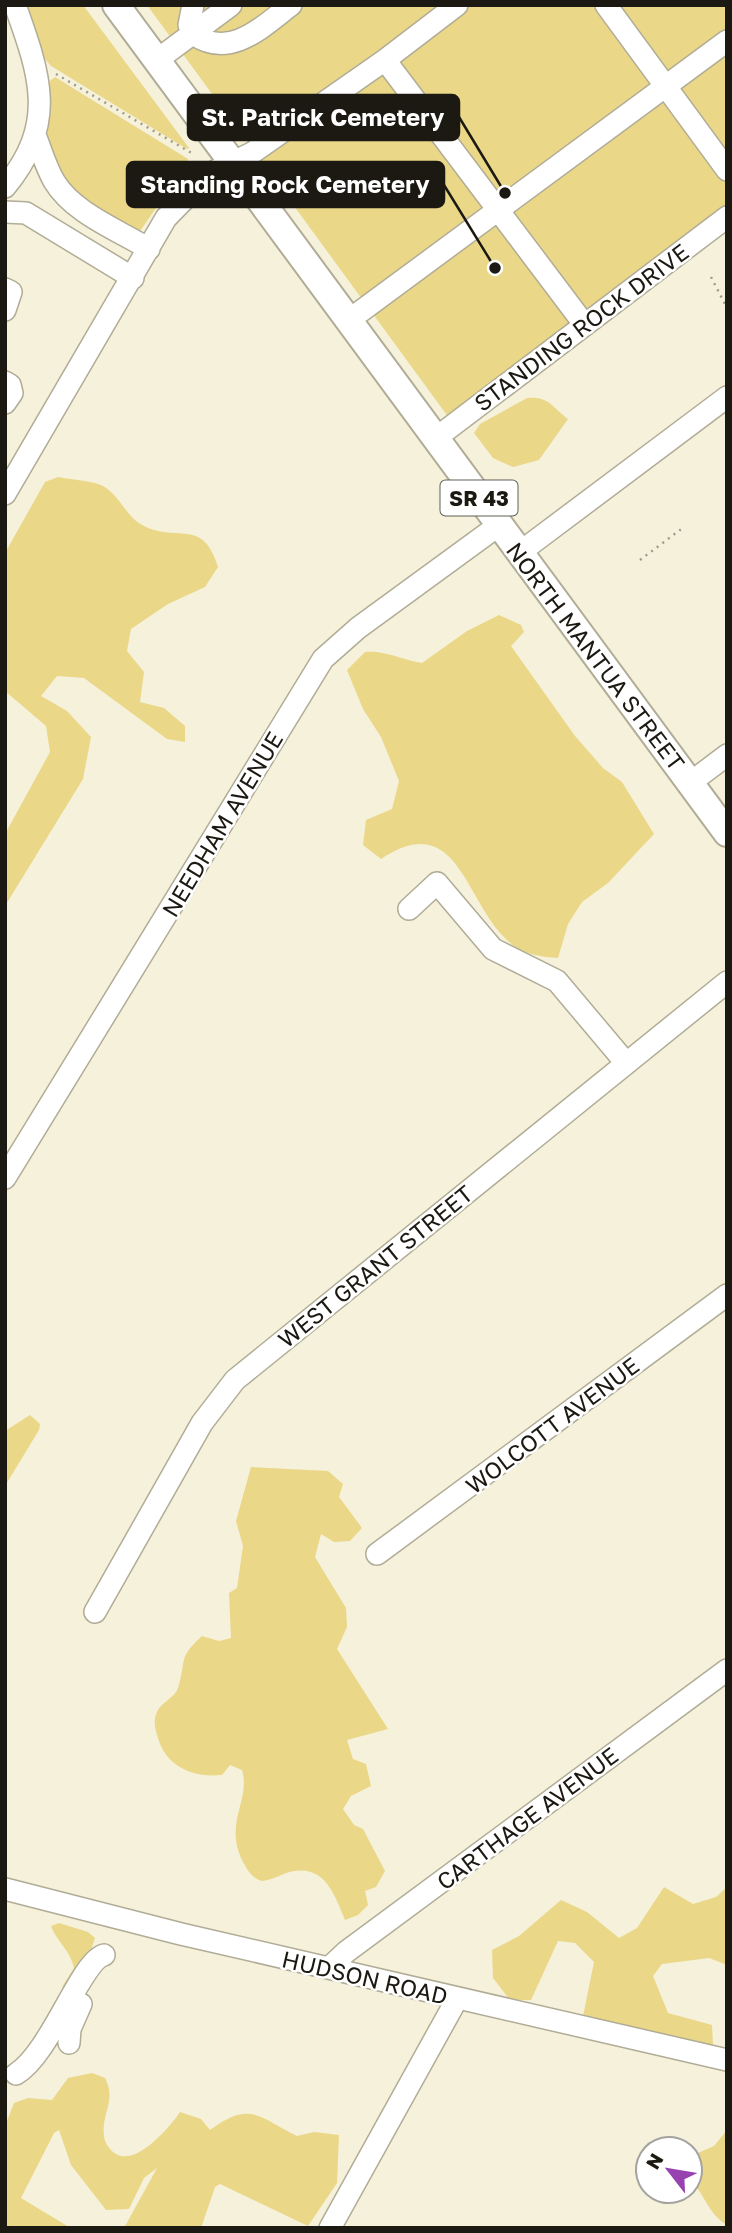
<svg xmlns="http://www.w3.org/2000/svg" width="732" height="2233" viewBox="0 0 732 2233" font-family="'Golos Text',sans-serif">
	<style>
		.green { fill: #ead788 }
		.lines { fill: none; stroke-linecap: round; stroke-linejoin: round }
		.minor-casing { stroke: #b1ac96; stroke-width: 24 }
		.major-casing { stroke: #b1ac96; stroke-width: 30 }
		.path { stroke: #a09c8b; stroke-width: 2.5; stroke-dasharray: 2 5; stroke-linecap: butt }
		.minor { stroke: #fff; stroke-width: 21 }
		.major { stroke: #fff; stroke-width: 26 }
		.labels { text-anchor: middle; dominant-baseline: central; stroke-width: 5; stroke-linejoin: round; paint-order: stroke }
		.shield { fill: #fff; stroke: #5f5e58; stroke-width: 2 }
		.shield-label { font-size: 21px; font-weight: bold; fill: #1b1911 }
		.street-label { font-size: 23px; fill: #1b1911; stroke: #fff }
		.leader { fill: none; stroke: #1b1911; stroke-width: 2.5 }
		.callout-dot { fill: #1b1911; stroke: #fff; stroke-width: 2.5 }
		.callout { fill: #1b1911; stroke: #1b1911; stroke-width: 2.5 }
		.callout-label { font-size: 24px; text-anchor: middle; font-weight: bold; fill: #fff }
	</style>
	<rect width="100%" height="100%" fill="#f6f1db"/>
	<path class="green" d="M25,5H83L189,148L187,149L51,66L44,58Z
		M147,5H727V217L449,418Z
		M55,77L188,159L185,180L163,198L138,234C102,210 48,185 47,135C47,117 50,99 50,81Z
		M527,398C549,396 552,407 568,419L539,460L513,467L493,458L474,433L480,424Z
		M58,477C71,480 95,480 106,488C122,499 126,517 144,526C178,543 203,517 218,567L205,587L168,604L131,629L127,651L144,672L140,702L164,708L185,726V742L167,739L84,678L57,676L41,696L67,711L91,737L83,779L5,906V834L50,752L46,726L5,691V553L45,482Z
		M499,615L521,625L524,632L511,646L575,736L603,768L622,782L654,834L608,883L582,902L568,924L558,958C540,957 522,954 508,941C464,901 458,808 381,859L363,845L366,820L392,809L399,781L381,737L363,709L347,670L365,652C385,650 402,660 422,663L467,631Z
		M30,1415L40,1424L39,1430L5,1486V1431Z
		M251,1467L328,1471L343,1484L339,1497L362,1528L350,1541L334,1542L321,1534L315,1557L346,1608L347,1627L337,1649L388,1729L347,1740L353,1759L366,1764L371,1786L351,1796L343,1809L354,1825L363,1829L385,1871L376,1887L365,1891L368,1905L358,1915L345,1920C335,1896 326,1866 294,1871C282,1873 274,1880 262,1881C252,1878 248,1871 243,1862C223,1823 251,1801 242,1770L230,1765L222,1775C194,1778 166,1767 158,1738C155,1729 153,1721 157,1712C161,1702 175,1698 178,1688C187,1659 177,1659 202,1636L219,1641L231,1638L229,1593L237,1588L243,1546L236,1521Z
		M664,1887L693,1904L716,1897L727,1887V1965L709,1958L662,1964L653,1976L668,2013L712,2025L713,2045L583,2016L594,1962L575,1943L558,1941L531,2000H510L493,1978L492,1950L519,1936L561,1900L587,1912L619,1938L637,1928Z
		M59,1923L88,1932L95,1938L89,1956L68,1988L62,1987L74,1968C70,1950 57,1942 51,1926Z
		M92,2073L105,2078C117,2101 101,2113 104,2136C105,2144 110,2150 116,2154C137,2166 169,2128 180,2112L201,2119L210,2130C250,2101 257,2116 297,2136L314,2132L339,2135L337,2183L308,2226L220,2184L215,2187L201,2228H124L157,2168L144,2178L129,2209L106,2210L71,2165L59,2130L54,2133L21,2198L69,2227L5,2228V2126L14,2103L28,2098L52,2100L68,2078Z
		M727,2130V2225C707,2213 706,2195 690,2180L693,2155L714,2146Z"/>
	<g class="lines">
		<g class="minor-casing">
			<path id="minor" d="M193,5L189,25L193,34C230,60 262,27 291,5
				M606,5L727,170
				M157,60L231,5
				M385,60L584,324
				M35,135C41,150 46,167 54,181C73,213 118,230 149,249
				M5,187C58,124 40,75 15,5
				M5,212L26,213L133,278
				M5,289L11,292L5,310
				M349,320L727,41
				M5,382L10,385L12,393L5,403
				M436,438L727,217
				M5,494L166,218L209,174L252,153L385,60L457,5
				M519,553L727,397
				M690,783L727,755
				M409,909L437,883L493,949L557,981L626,1063
				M5,1178L323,659L358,628L499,525
				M377,1554L727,1295
				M95,1612L202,1423L235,1380L727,982
				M5,1889L181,1934L727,2060
				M329,1968L346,1952L727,1670
				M69,2043L70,2029L81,2004
				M16,2074C50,2054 81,1961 104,1955
				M330,2228L457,1999"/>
		</g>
		<g class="major-casing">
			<path id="major" d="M116,5L727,833"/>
		</g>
		<path class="path" d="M56,74L195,155
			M711,277L727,308
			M640,560L684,527"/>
		<use href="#minor" class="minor"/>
		<use href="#major" class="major"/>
	</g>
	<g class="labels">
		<rect class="shield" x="440.5" y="480.5" width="77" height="35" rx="5"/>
		<g class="shield-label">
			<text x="479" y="498">SR 43</text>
		</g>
		<g class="street-label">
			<text transform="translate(581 327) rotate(-37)">STANDING ROCK DRIVE</text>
			<text transform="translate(596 656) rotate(53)">NORTH MANTUA STREET</text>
			<text transform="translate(222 824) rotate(-59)">NEEDHAM AVENUE</text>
			<text transform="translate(375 1266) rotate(-39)">WEST GRANT STREET</text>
			<text transform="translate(552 1425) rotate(-37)">WOLCOTT AVENUE</text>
			<text transform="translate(527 1818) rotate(-37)">CARTHAGE AVENUE</text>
			<text transform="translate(365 1977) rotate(13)">HUDSON ROAD</text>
		</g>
	</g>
	<path class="leader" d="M505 193L459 117M495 268L444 185"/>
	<g class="callout-dot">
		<circle cx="505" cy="193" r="7"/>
		<circle cx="495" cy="268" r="7"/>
	</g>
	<g class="callout">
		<rect x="188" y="95" width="271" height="45" rx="7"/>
		<rect x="127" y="162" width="317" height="45" rx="7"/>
	</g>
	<g class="callout-label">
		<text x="323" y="126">St. Patrick Cemetery</text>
		<text x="285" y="193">Standing Rock Cemetery</text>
	</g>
	<rect width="732" height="2233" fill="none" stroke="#1b1911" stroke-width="14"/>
	<g transform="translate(669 2170) rotate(301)"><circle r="33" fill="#ffffff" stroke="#a4a3a0" stroke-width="2"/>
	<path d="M0-5L12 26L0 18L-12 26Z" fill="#9742b0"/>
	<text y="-10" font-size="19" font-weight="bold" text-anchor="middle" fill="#1b1911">N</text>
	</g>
</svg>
